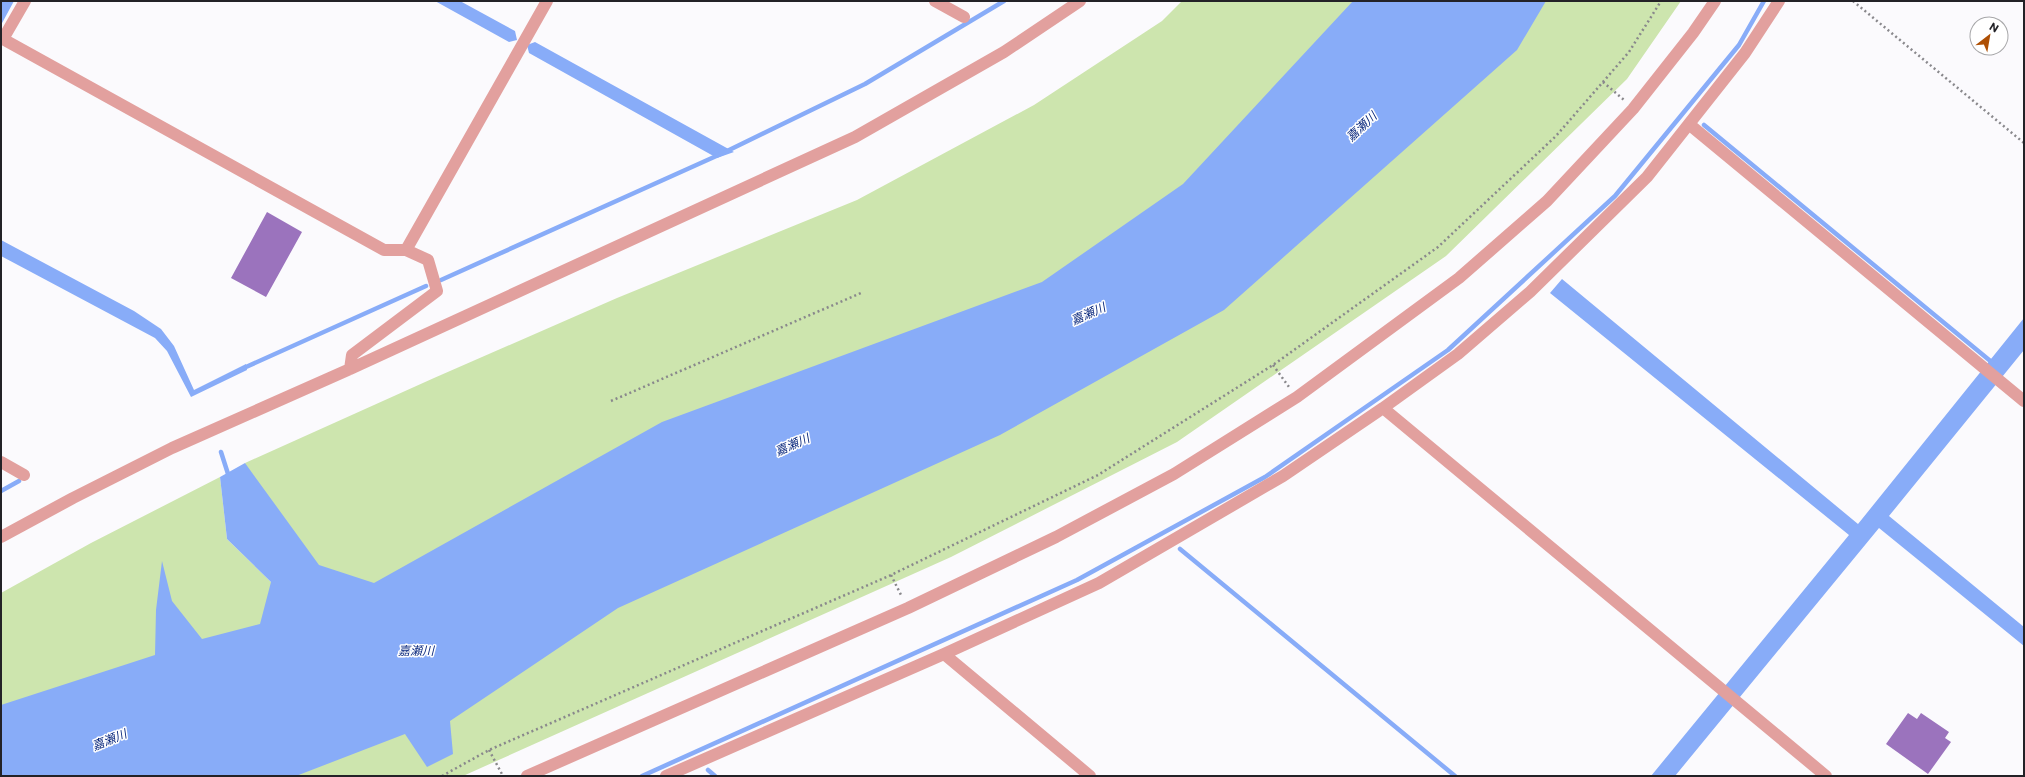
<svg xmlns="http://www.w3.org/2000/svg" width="2025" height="777" viewBox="0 0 2025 777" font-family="Commissioner,'Noto Sans JP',sans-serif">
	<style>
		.green { fill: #cde5ae }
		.water { fill: #88acf8 }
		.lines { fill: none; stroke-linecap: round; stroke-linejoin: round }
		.stream { stroke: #88acf8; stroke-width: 4.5 }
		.building { fill: #9b73bd }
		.path { stroke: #89888c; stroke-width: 2.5; stroke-dasharray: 2 3; stroke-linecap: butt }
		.minor { stroke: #e2a09e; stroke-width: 12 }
		.labels { text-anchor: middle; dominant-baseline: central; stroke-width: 3; stroke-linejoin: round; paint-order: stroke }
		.water-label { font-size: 12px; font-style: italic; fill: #0b297e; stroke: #fff }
	</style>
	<rect width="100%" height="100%" fill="#fbfafd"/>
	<path class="green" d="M1182,1H1381L1192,198L1033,300L360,606L319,581L254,494L245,463L434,378L617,298L857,200L1034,105L1162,21Z
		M1524,1H1681L1627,79L1446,256L1177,442L951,557L463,776H222L434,700Z
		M220,477L227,539L271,582L279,633L1,722V593L91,543Z"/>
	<path class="water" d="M1,1H14L1,25Z
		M435,1H460L515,31L517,40L509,42Z
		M1353,1H1546L1517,50L1224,310L1000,435L618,608L450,721L453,754L427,767L405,734L296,776H1V705L155,655L156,610L162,561L172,601L202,639L260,624L271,582L227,539L220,477L245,463L319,565L374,583L662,422L1042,282L1183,184Z
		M535,42L734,152L717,158L529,53L527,45Z
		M1,240L134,311L161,329L174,346L194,390L246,364L247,370L191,397L167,351L155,338L1,256Z
		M1562,279L1858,524L2024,318V350L1889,516L2024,627V646L1879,528L1675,776H1651L1849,535L1550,293Z"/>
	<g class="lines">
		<path class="stream" d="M1704,125L1994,364
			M441,280L723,153L865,84L1004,1
			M246,367L426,286
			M221,452L229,477
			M1,491L19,481
			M1180,549L1455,776
			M708,770L715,776
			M642,776L1077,580L1265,477L1448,350L1615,196L1739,45L1764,1"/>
	</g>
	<path class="building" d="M267,212L302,232L266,297L231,278Z
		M1908,713L1917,719L1921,713L1949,732L1945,738L1951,742L1928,774L1886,744Z"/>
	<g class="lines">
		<path class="path" d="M1853,1L2024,143
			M1603,82L1624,100
			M1273,365L1289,387
			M611,401L861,293
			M891,575L902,597
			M489,750L503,776
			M442,776L489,750L891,575L1098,475L1273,365L1438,247L1556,136L1629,52L1661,1"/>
		<path class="minor" d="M935,1L964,17
			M1,38L384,250H406L428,260L437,291L352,355L350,369
			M3,39L25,1
			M1690,125L2024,401
			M406,250L547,1
			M1383,408L1826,776
			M1,462L24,475
			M1,537L73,498L172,448L350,369L855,137L1004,52L1080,1
			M944,654L1090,776
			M527,776L908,608L1056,537L1174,474L1297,397L1459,278L1547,201L1633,109L1693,33L1715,1
			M666,776L944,654L1099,583L1283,476L1383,408L1458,354L1530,292L1647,177L1745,53L1779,1"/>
	</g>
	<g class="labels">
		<g class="water-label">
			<text transform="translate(1361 126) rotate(-43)">嘉瀬川</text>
			<text transform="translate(1088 313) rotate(-24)">嘉瀬川</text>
			<text transform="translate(792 444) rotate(-24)">嘉瀬川</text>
			<text x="416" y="650">嘉瀬川</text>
			<text transform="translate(109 739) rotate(-22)">嘉瀬川</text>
		</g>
	</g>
	<rect width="2025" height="777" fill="none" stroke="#232227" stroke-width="4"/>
	<g transform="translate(1989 36) rotate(31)"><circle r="19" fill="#ffffff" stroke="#a7a7a9"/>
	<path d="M0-3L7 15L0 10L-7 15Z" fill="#ae4f04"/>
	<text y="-6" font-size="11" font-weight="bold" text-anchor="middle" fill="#232227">N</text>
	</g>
</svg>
